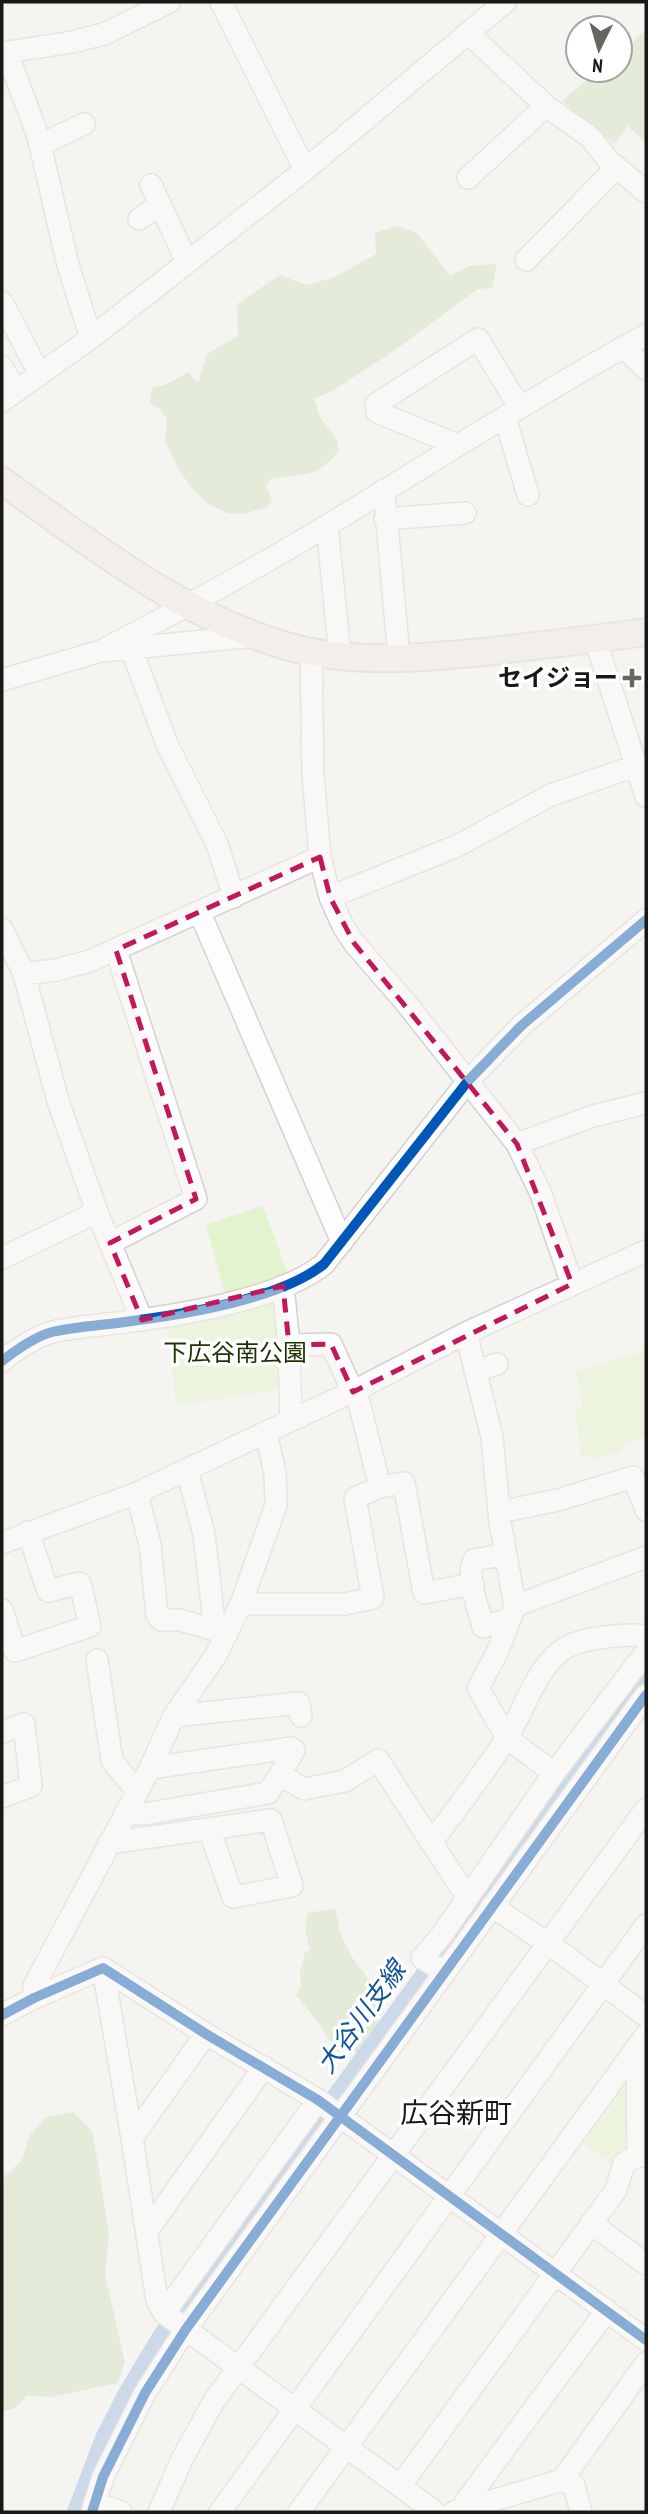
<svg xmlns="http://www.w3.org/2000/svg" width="648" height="2514" font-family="'PT Sans Narrow','Noto Sans JP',sans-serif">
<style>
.green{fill:#e1f4cd}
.forest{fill:#cee1ba}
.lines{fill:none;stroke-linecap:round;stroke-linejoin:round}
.river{stroke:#98b8e0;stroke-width:24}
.minor-casing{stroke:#d3d2cf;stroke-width:24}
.major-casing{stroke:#d2d1cf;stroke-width:30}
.minor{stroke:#fefdfd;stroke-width:21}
.major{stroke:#eee6e7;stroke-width:26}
.cycleway-casing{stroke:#fff;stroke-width:15}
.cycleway{stroke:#0057b8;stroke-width:10}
.marked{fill:none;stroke:#c2185b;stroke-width:5;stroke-dasharray:14 9;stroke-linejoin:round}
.poi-dot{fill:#676562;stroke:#fff;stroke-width:2.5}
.labels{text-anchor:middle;stroke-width:7;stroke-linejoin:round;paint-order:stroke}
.poi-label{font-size:24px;font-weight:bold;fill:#1a1815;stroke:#fff;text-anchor:end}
.park-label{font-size:24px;fill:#1b3100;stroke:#fff}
.water-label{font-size:26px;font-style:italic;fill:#125399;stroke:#fff}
.quarter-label{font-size:28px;fill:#1a1815;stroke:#fff}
</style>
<rect width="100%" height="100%" fill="#f6f4f0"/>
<path class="green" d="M263 1206 289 1277 225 1295 206 1225Z
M273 1298 279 1302 283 1389 176 1406 167 1323Z
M645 1351 646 1436 622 1447 620 1452 593 1459 591 1456 581 1458 575 1410 583 1407 576 1371Z
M632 2069 633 2153 617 2169 579 2140Z"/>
<path class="forest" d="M646 30V143L628 126 614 144 562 101 599 70H620V52Z
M397 226 417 233 450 276 469 266 497 264 492 288 478 289 398 348 334 390 314 399 320 417 337 439 338 452C314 481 302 472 271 479L266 486 272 499 268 507 243 514 228 513 210 505 193 490 179 470 165 441 167 419 159 409 150 403 152 388 167 384 188 372 198 383 207 354 238 336 237 304 280 275 306 285 335 277 376 254 375 233Z
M335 1908 340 1933 352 1957 372 1984 379 2022 358 2052 336 2051 321 2026 296 1995 301 1987 300 1972 305 1952 310 1950 305 1929 308 1913Z
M73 2112 92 2131 99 2169 109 2235 105 2274 125 2362 118 2383 52 2397 27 2396 15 2408 2 2412V2179L22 2160 29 2136 46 2117Z"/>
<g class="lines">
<path class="river" d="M79 2512 107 2439 129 2396 165 2336 646 1675"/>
<g class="minor-casing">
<path id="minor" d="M221 2 305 170
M469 34 546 106 590 137 608 160 646 192
M2 53 72 42 104 34 169 2
M7 53 38 136 68 265 91 338
M40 145 84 124
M468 178 546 106
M151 185 187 262
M139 219 160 204
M526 260 617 167
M2 302 40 375
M623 347 646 369
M2 367 16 391
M2 401 91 338 305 170 505 2
M505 417 528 495
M457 445 377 412 376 404 478 339 520 408
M384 490 399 658
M385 519 465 513
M327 526 340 655
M595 639 646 796
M131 648 167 744 217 844 234 897
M101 651C178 611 254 570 328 525 434 461 538 394 646 335
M311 652 313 774 320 857 330 897 343 926 354 943 406 1003 517 1144 541 1194 572 1284
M2 680 101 651 256 636
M330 897 457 846 551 795 635 766
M200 913 342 1242
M2 929 24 974 58 1101 97 1212 142 1320
M24 974 56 970 90 961 320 857
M517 1144 593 1116 646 1103
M110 1243 196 1199 116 950
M2 1258 97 1212
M283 1286 289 1345 291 1420
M466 1333 492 1437 500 1522 515 1606 497 1653 478 1688 507 1738 554 1773
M289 1345 331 1344 353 1392
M2 1361C16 1350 34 1337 52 1332 78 1326 106 1325 132 1321 186 1314 282 1298 324 1264L468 1081 521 1026 646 920
M475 1371 497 1364
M356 1390 380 1487
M187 1470 204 1534 215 1630 227 1633
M137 1493 150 1545 157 1615 161 1620H180L215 1630
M499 1512 558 1500 633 1477 646 1510
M2 1543 137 1493 356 1390 466 1333 646 1251
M506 1554 474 1560C465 1577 479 1609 483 1627L511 1618
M241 1604H345L373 1598 355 1498 380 1487 404 1483 424 1593 473 1584
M515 1606 646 1557
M2 1610 15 1651 90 1626 80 1583 48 1591 28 1532
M97 1660 112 1761 137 1791
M174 1716 299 1703 301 1716
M2 1732 24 1724 31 1786 2 1797
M150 1768 291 1748 294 1750 280 1775
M125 1814H144L268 1793 280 1775 304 1789 345 1781 378 1760 467 1897
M109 1843 271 1820 292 1886 233 1897 209 1829
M431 1843C456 1809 483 1775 506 1739 524 1712 537 1663 567 1647 583 1638 628 1633 646 1636
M492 1906 563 1954 646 2016
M103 1968 132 2138 157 2300 164 2313 435 2512
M444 1972 422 1958 441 1936 554 1773 646 1652
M34 1998V1986L43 1969 150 1768 174 1716 216 1655 241 1604 276 1505 275 1473 266 1433
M2 2015 34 1998 103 1968 206 2034 318 2100 646 2340
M630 2058 637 2064 638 2156H646
M132 2138 206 2034
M591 2223 646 2264
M147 2231 264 2067
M164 2313 318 2100
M562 2480 574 2485 581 2512
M400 2486 616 2190 624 2163 638 2156
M96 2503 121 2512
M468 2508 466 2501 607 2310
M92 2512 103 2477 145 2393 186 2329 646 1695
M159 2512 182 2459 214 2401 646 1809
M220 2512 646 1925
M299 2512 646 2035
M454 2512 562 2480 646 2363"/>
</g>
<g class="major-casing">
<path id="major" d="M2 481C90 544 181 615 286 646 352 665 426 658 493 651 544 645 595 639 646 632"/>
</g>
<use href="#minor" class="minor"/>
<use href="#major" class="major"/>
<g class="cycleway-casing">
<path id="cycleway" d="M2 1361C16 1350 34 1337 52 1332 78 1326 106 1325 132 1321 186 1314 282 1298 324 1264L468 1081 521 1026 646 920
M2 2015 34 1998 103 1968 206 2034 318 2100 646 2340
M92 2512 103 2477 145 2393 186 2329 646 1695"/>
</g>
<use href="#cycleway" class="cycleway"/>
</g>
<path d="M0 0H648V2514H0ZM320 857 330 897 354 943 517 1144 572 1284 353 1392 331 1344 289 1345 283 1286 142 1320 110 1243 196 1199 116 950Z" fill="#f6f4f0" fill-opacity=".55" fill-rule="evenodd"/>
<path class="marked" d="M320 857 330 897 354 943 517 1144 572 1284 353 1392 331 1344 289 1345 283 1286 142 1320 110 1243 196 1199 116 950Z"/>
<path class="poi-dot" d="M628.5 667.5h7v7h7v7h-7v7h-7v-7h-7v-7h7z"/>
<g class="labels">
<g class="poi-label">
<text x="618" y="686">セイジョー</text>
</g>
<g class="park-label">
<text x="235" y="1361">下広谷南公園</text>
</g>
<g class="water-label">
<text transform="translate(361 2017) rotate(-54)" y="9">大谷川支線</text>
</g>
<g class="quarter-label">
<text x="456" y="2123">広谷新町</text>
</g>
</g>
<rect width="648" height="2514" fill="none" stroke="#1a1815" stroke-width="7"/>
<g transform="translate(599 49) rotate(185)"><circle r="33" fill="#ffffff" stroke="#a3a3a1" stroke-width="2"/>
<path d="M0-5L12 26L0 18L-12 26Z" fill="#676562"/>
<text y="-10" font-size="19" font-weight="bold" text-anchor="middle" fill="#1a1815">N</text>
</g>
</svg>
